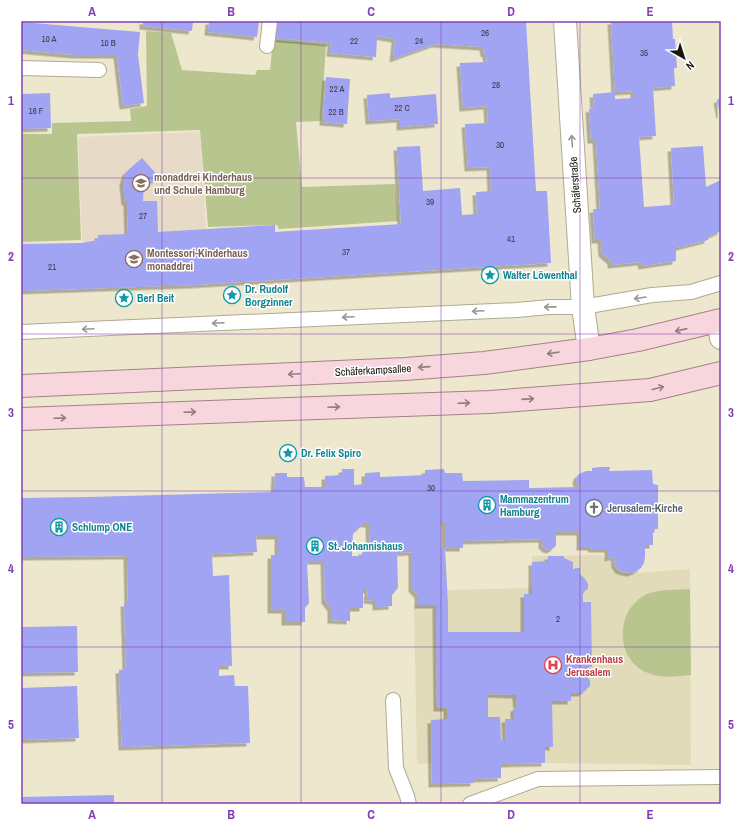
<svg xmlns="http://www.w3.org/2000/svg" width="742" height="825" font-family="'Archivo Narrow',sans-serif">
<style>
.built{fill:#e2dbb9}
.education{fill:#e7dbc7}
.green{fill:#b9c58e}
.building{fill:#a1a3f3;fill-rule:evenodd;filter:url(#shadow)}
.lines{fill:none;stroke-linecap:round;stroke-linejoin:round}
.service-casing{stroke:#afaa91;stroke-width:16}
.minor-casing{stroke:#afaa91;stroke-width:24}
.tertiary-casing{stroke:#afaa91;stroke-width:24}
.primary-casing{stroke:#a68086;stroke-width:24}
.service{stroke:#fff;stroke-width:14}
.minor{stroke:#fff;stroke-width:22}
.tertiary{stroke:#fff;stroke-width:22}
.primary{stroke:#f8d6de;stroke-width:22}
.oneway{stroke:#979692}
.oneway2{stroke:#937f80}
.grid{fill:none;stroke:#8340b4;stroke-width:1;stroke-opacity:0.55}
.labels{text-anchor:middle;stroke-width:3;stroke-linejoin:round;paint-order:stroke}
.number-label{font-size:9px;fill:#3a3846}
.education-label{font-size:11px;font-weight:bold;fill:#785e54;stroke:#fff;text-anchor:start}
.street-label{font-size:11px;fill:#17150c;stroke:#fff}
.culture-label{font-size:11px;font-weight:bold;fill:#0d838f;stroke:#fff;text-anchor:start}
.worship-label{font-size:11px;font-weight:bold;fill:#5b616d;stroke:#fff;text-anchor:start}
.health-label{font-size:11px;font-weight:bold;fill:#be3a42;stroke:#fff;text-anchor:start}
.neatline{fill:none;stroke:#8340b4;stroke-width:1.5}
.grid-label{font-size:13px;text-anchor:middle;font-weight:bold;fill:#8340b4}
</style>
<defs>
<filter id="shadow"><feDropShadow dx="-3.5" dy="3.5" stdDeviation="0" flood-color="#0004"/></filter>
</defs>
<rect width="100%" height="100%" fill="#ede8cd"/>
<path class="built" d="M602 555 620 574 690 569 691 765 545 763 501 764V778L474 779V783L432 784V763L417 764 414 606 448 605 447 590 532 588V556Z"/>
<path class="education" d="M200 132 206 229 188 231 190 286 84 289 78 137Z"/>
<path class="green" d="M146 31 171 33 182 70 255 75 257 70H270L273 40 326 45 321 121 296 122 302 187 395 184 398 221 279 229 277 225 208 227 200 130 77 134 81 240 21 242V134H52V123L131 121 130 109 147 106Z
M690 589 691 675C677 676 661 679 648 673 614 660 615 609 647 594 658 589 677 590 690 589Z"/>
<path class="building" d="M143 21H193L192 31 143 26Z
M209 21H259L257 37 208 32Z
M275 21H526L536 191H547L551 263 193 285 21 291V244L82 243 98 240V235L128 234 127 202H125L123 182 126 172 142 158 159 177 149 185 145 182 144 184 143 201H157L158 232 275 225V232L401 224 397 147 420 146 423 191 460 188 462 215 477 214 476 192 491 191 490 167 468 168 465 124 488 123 487 106 463 108 460 63 487 62 486 54 484 53 483 47 435 44 393 59 395 39 377 36 376 57 330 53 331 43 274 38Z
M611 21H672L673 39H675L677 68H674L675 86 653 88 656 136 639 137 644 207 670 205 674 202 671 148 703 146 706 187 721 180V231L708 237V240L676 248V261L642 266 641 262 611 265V261L602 253 601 240H595L593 209H600L596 140H591L589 109 594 108 593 94 615 92ZM634 91V98L615 99V92Z
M21 22 140 32 138 54 144 103 123 106 117 55H75L21 50Z
M326 77 350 79 347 124 323 122Z
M50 93 51 128 21 129V94Z
M390 93V98L436 94 438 124 400 127V119L369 121 367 95Z
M721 98V115H720L717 100Z
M601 467H610L609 471 652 470 653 484 658 485V529H653V545H645V557L644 563 641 568 636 571 631 573 625 572 619 570 615 564 614 557 608 558V549H592L591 547H580V532H556V545L555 547 550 550 546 549 542 545V539L463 541V548H445V522H441V548H445L448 605V632H524V594H532V562L548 561V556H564V558L573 562V569H575V568H580V574L585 579 588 584V589L583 592V602H591L592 667H584L583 676H587L590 681V686L582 693H571V701H552L553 747H545V763L501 764V778L474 779V783L432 784 431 720 447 719V708H437L436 605H418V595L412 588V552L397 553 398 588 392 595V606L376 607V601L367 600 368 590H363V608H350V621L331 620V608L325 600 324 561H307L309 603 305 608V622H285V610H271V555H278V536H256L257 552 212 554 213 576 229 575 232 666H219V676L234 675 235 686H248L250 743 122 747 119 670 126 669 124 603H128L127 556 21 557V498L88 497 274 492 275 473H287V477H304L305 487H325V476L342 475V469H354V485L365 484V473L380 472V477L425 475V470L444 469 445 473H462L463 481 529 480V488L580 487 576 481 577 476 579 474 586 471H592V468ZM361 524H369L370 551H362V556H352L353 533 362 526ZM488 694 516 695 517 707 514 708V719H505L506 740H501L500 717H488Z
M77 626 78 672 21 673V627Z
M77 686 79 738 21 740V688Z
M114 795V804H21V797Z"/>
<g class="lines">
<g class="service-casing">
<path id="service" d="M267 46 270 21
M21 68 99 70
M21 332 517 310 549 307H583L652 295 691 292 721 283
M393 700 396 768 407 796 409 804
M470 804 538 779 721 777"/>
</g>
<g class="minor-casing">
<path id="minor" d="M565 21 583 307 589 349"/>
</g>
<g class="tertiary-casing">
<path id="tertiary" d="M719 321 721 338"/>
</g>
<g class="primary-casing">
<path id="primary" d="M21 386 405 369 484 363 589 349 638 340 721 320
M21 419 260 410 490 402 650 390 721 373"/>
</g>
<use href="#service" class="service"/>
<use href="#minor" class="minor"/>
<use href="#tertiary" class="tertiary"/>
<use href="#primary" class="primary"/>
</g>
<defs><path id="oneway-shaft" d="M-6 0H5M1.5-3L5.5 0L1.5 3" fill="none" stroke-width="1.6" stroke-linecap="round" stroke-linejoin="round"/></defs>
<g class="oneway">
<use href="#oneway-shaft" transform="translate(572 141) rotate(-94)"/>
<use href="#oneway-shaft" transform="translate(640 298) rotate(171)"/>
<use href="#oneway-shaft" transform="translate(550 307) rotate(179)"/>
<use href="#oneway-shaft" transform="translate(478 311) rotate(177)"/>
<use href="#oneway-shaft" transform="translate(348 317) rotate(177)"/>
<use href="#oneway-shaft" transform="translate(218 323) rotate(177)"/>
<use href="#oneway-shaft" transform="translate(88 329) rotate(177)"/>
</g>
<g class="oneway2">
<use href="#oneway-shaft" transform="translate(681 330) rotate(167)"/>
<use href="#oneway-shaft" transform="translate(553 353) rotate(172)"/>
<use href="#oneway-shaft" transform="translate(424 367) rotate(176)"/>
<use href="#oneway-shaft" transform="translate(294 374) rotate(177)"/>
<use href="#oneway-shaft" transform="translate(658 388) rotate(-14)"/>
<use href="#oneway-shaft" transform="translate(528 399) rotate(-4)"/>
<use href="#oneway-shaft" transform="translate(464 403) rotate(-2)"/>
<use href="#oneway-shaft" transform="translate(334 407) rotate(-2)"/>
<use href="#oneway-shaft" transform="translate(190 412) rotate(-2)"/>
<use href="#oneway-shaft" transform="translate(60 418) rotate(-2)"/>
</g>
<path class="grid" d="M162 21V804M301 21V804M441 21V804M580 21V804M21 178H721M21 334H721M21 491H721M21 647H721"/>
<defs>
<g id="school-ring" transform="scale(0.9)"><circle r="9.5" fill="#fff" stroke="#8d6e63" stroke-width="1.5"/><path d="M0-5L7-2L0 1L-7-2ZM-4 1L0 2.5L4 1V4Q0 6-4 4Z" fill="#8d6e63"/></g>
<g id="sight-ring" transform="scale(0.9)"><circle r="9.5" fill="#fff" stroke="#0f9aa8" stroke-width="1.5"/><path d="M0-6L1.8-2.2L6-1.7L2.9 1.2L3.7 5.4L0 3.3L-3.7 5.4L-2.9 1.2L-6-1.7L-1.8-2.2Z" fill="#0f9aa8"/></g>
<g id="building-ring" transform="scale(0.9)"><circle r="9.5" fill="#fff" stroke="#0f9aa8" stroke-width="1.5"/><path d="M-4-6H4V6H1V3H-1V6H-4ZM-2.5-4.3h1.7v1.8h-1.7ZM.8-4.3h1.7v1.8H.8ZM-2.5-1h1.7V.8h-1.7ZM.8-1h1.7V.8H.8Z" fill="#0f9aa8"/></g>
<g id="church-ring" transform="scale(0.9)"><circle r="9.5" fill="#fff" stroke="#6b7280" stroke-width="1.5"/><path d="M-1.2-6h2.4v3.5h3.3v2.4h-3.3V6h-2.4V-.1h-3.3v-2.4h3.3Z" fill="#6b7280"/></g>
<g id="hospital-ring" transform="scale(0.9)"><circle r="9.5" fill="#fff" stroke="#e0444e" stroke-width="1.5"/><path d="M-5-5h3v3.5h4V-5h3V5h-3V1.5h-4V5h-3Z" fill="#e0444e"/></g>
</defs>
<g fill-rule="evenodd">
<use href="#school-ring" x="141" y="183"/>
<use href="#school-ring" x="134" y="259"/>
<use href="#sight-ring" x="490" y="275"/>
<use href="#sight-ring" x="232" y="295"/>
<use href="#sight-ring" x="124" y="298"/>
<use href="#sight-ring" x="288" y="453"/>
<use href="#building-ring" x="487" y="505"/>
<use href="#church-ring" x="594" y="508"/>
<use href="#building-ring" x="59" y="527"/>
<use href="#building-ring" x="315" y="546"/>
<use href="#hospital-ring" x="553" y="665"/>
</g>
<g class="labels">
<g class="number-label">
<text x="485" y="36">26</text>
<text x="49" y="42">10 A</text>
<text x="354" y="44">22</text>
<text x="419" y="44">24</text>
<text x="108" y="46">10 B</text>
<text x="644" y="56">35</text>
<text x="496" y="88">28</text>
<text x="337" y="92">22 A</text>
<text x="402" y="111">22 C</text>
<text x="36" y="114">16 F</text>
<text x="336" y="115">22 B</text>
<text x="500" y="148">30</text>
<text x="430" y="205">39</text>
<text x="143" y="219">27</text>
<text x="511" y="242">41</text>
<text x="346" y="255">37</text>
<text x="52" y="270">21</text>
<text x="431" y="491">30</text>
<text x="558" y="622">2</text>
</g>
<g class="education-label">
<text x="154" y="181">monaddrei Kinderhaus<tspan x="154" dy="13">und Schule Hamburg</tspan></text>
<text x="147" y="257">Montessori-Kinderhaus<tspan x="147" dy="13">monaddrei</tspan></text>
</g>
<g class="street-label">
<text transform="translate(575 185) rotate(-94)" y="4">Schäferstraße</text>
<text transform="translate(373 370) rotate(-3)" y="4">Schäferkampsallee</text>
</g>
<g class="culture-label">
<text x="503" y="279">Walter Löwenthal</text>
<text x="245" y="293">Dr. Rudolf<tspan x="245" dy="13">Borgzinner</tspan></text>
<text x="137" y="302">Berl Beit</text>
<text x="301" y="457">Dr. Felix Spiro</text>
<text x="500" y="503">Mammazentrum<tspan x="500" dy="13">Hamburg</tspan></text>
<text x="72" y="531">Schlump ONE</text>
<text x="328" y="550">St. Johannishaus</text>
</g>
<g class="worship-label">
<text x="607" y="512">Jerusalem-Kirche</text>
</g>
<g class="health-label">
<text x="566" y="663">Krankenhaus<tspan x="566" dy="13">Jerusalem</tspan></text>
</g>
</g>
<rect width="742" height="825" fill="none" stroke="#ffffff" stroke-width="44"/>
<g transform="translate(684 58) rotate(141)" stroke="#ffffff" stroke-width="3" paint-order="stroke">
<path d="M0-3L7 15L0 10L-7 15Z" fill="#17150c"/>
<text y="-6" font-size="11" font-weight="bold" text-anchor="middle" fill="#17150c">N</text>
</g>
<rect x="22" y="22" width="698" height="781" class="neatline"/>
<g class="grid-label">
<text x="92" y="16">A</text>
<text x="231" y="16">B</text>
<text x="371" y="16">C</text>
<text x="511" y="16">D</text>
<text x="650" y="16">E</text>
<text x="11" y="105">1</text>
<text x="731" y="105">1</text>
<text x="11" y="261">2</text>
<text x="731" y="261">2</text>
<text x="11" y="417">3</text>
<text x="731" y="417">3</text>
<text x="11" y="573">4</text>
<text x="731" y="573">4</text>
<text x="11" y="729">5</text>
<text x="731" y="729">5</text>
<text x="92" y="819">A</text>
<text x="231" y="819">B</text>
<text x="371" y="819">C</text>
<text x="511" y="819">D</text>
<text x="650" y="819">E</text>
</g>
</svg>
